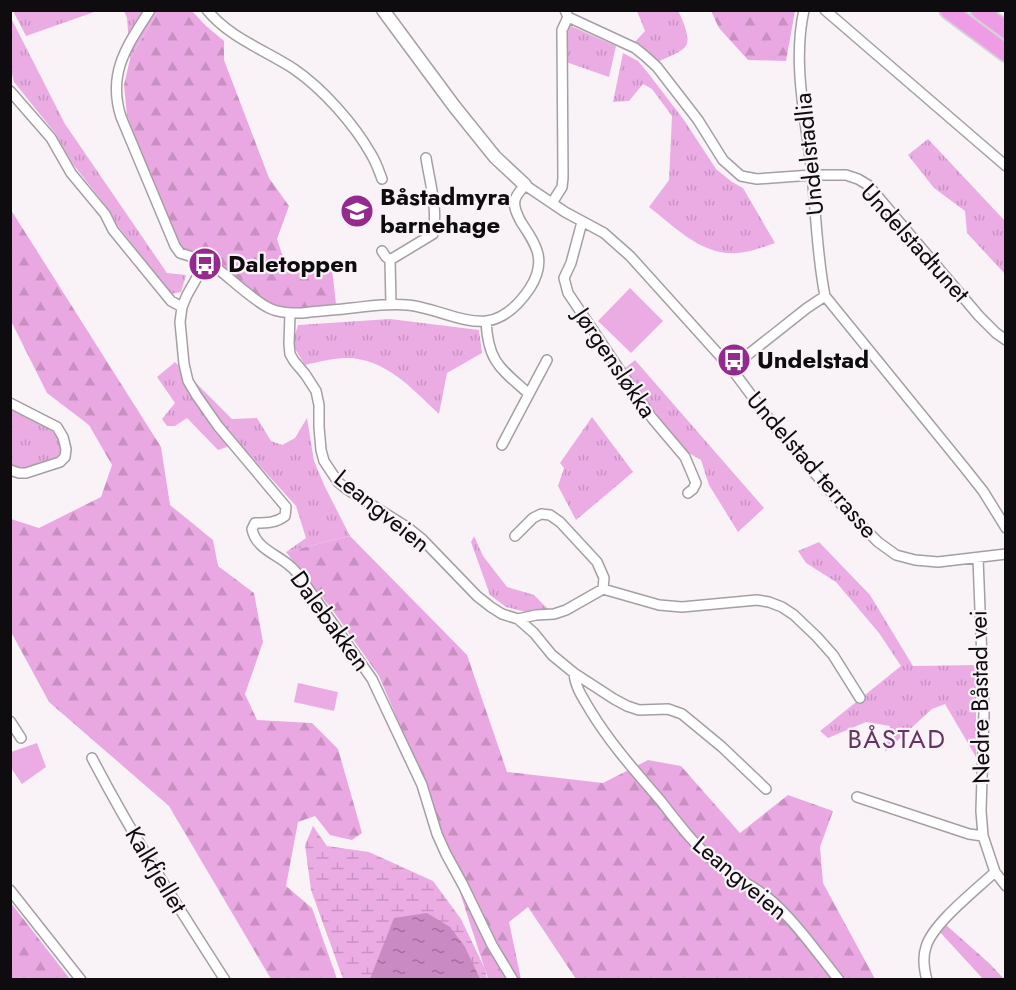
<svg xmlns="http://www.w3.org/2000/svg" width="1016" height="990" font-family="Jost,sans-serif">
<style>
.grass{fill:url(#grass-tufts)}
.forest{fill:url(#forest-firs)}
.wetland{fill:url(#wetland-marsh)}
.green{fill:#ebace4}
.water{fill:url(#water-ripples)}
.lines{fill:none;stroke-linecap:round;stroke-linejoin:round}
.minor-casing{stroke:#a59fa4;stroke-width:12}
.tertiary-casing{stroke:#a59fa4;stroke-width:15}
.motorway-casing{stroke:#d4d3d4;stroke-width:20}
.minor{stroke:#fff;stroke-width:9}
.tertiary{stroke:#fff;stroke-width:12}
.motorway{stroke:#ef9ce7;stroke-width:16}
.labels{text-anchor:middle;stroke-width:4.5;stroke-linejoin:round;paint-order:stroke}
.street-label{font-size:24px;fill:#0e0c0e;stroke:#f9f3f8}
.poi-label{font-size:24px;font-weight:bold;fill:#0e0c0e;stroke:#f9f3f8;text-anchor:start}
.neighbourhood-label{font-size:26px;letter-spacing:1.5px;fill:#673363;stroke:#f9f3f8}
</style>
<defs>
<pattern id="grass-tufts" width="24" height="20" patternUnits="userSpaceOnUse" patternTransform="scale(1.5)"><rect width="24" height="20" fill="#ebace4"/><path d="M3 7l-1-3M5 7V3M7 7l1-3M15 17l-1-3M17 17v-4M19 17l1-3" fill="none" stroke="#c893c2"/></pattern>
<pattern id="forest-firs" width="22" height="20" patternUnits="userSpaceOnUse" patternTransform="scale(1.5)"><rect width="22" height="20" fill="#eaa8e2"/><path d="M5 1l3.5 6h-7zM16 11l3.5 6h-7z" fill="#c88fc1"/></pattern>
<pattern id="wetland-marsh" width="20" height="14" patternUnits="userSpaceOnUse" patternTransform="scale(1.5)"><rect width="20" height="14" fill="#ebace4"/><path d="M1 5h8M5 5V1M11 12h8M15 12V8" fill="none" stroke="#c893c2"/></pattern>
<pattern id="water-ripples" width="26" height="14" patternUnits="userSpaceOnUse" patternTransform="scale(1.5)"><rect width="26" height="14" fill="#c989c2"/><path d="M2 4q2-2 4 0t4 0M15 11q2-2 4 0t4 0" fill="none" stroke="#a26e9c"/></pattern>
</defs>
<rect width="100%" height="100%" fill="#f9f3f8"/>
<path class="grass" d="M13 11H97L26 36Z
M124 11H158L130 59 127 18Z
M637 11H678C682 18 692 40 685 47 680 53 663 59 655 63L633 44 645 31Z
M10 16 65 124 167 273 186 275 181 292 171 294 114 221 109 210 72 163 55 133 14 82 10 66Z
M571 26 616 46 609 77 566 62 567 29Z
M623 53 638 61 648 73 684 120 716 169 732 182 743 188 775 243C763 247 751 252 738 253 703 257 674 226 649 207L669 180 672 116 652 89 643 84 629 101 613 102Z
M928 139 1005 221V274L967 233 965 211 934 188 908 155Z
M390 319 479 330 482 353 447 373 439 414C412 389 386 358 346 358 333 358 318 362 305 365L292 344 298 325Z
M635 360 764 508 738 532 709 485 701 460 682 449 624 369Z
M175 362 232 419 257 418 271 441 282 445 295 438 307 418 314 461 325 487 350 536 286 552 306 538 296 506 239 443 218 450 187 418 175 426H167L162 419 175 403 157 377Z
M10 407C30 417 69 428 60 457L29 469H21L11 466Z
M592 417 633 472 576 520 558 486 564 468 560 463Z
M474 536 483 556 507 587 534 595 549 610 526 612 506 607 490 595 471 542Z
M819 542 870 595 913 666 976 665V757L945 704 932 709 885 752 890 726 866 722 828 738 820 731 901 666 879 633 836 582 806 563 798 551Z"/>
<path class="forest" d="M158 11H192L206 26 224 41V60L269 178 289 206 277 239 287 269 310 273 332 269 336 304 283 311 263 302 210 257 179 248 127 116 124 85 130 59Z
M711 11H795L786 61 748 60 719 28Z
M11 210 161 447 170 505 213 540 218 566 254 593 263 642 245 694 257 720 312 723 338 749 362 833 352 840 330 835 315 816 298 822 286 886 312 908 337 979H271L169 806 49 702 11 632V519L39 528 101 497 112 465 89 425 47 393 11 321Z
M350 536 467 655 507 772 603 783 648 760 681 766 740 833 788 795 833 811 820 847 823 883 875 979H576L528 907 509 922 521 979H488L440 831 414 758 379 676 334 612 286 552Z
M10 903H11L70 979H11Z
M946 925 990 964 1004 979H983L939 931Z"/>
<path class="wetland" d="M313 826 327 846 369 852 433 881 461 919 485 969 487 979H343L311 890 305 845Z"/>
<path class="green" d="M630 288 663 321 631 353 598 321Z
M298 683 338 692 334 711 294 702Z
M37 743 46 767 22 784 11 768V752Z"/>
<path class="water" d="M427 913 450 927 465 947 480 979H370L394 918Z"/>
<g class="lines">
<g class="minor-casing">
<path id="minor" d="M150 10C127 46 107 73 121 117L175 246 180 253 202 260 207 267 213 266 218 269C232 280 253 300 269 308 279 313 291 313 302 313 319 311 336 310 352 308 371 306 389 303 407 305 433 307 463 324 487 321 506 318 520 303 530 288 547 261 537 246 521 222 518 216 513 208 515 200 516 195 521 190 525 185L565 212 604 233 630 256 731 368 772 423 847 511 878 542 896 555 915 560 938 562 1006 554
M207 10C230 38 265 50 294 69 323 89 354 124 371 154 376 162 379 171 382 179
M565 10 568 17 635 48 645 56 657 67 698 120 723 160 741 176 757 179 812 175H846L858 179 868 185 979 316 996 333 1006 340
M804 10C792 64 806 120 812 174 816 215 817 256 825 296
M825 10 1006 166
M10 91 51 138 71 173 105 214 113 230 171 301 182 307
M552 203 562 187 563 178 562 30 568 17
M582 222 571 263 564 278 568 293 652 418 685 457 696 483 693 489 688 493
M382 251 386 257 390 260
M207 267 200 272 187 295 182 307 180 322 184 364 188 381 197 396 218 426 286 507 285 516C276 523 267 523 255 523L252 529C256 549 277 554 290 566 294 569 297 573 300 577L372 679 422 785 437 834 446 854 463 885 492 945 513 980
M391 304 390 260 433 234C438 209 430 183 426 158
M290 313 289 344 290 354 294 361 305 374 316 391 319 405V427L321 450 324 461 338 482 348 490 407 527 422 539 477 596 491 607 502 614 518 619 534 633 552 655 574 673 614 699 627 706 639 710 668 709 682 714 722 747 766 789
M486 321C488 362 500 368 529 394
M731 368 807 308 825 296 964 467 983 491 1006 528
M10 403 57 427 63 437 66 449 65 457 60 462 26 473H19L10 470
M502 445 547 360
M515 536 533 518 541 514 550 515 560 522 597 562 604 578 603 589
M978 558 984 712 981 811 983 836 995 872 1006 886
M518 619 536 615 554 614 566 610 603 589 659 605 682 607 757 600 769 602 782 607 794 615 817 637 833 655 860 698
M574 673C575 687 583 698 590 710 610 743 635 771 660 800 677 822 699 851 721 867 739 880 758 888 774 903 799 926 818 954 839 980
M10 721 21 738
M92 758C132 835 178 907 225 980
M857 797 969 834 983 836
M10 890 81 980
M927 980C924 969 922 958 926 947 932 924 977 889 995 872"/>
</g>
<g class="tertiary-casing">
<path id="tertiary" d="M383 10 454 106 495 157 525 185"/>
</g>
<g class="motorway-casing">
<path id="motorway" d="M948 10 1006 53
M979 10 1006 30"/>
</g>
<use href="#minor" class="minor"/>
<use href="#tertiary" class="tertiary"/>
<use href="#motorway" class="motorway"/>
</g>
<defs>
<g id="school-disc" transform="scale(1.725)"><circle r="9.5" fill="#942a8e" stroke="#f9f3f8"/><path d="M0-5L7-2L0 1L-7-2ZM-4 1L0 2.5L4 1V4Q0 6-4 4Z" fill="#fff"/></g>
<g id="bus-disc" transform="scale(1.725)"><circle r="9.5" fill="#942a8e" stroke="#f9f3f8"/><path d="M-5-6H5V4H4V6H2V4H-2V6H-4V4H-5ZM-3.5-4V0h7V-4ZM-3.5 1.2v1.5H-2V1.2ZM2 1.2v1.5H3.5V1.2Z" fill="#fff"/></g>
</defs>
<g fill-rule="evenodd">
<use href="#school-disc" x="357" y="211"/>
<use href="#bus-disc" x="205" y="264"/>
<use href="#bus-disc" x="734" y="360"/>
</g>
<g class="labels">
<g class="street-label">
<text transform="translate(809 154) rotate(-96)" y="8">Undelstadlia</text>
<text transform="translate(915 243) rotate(48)" y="8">Undelstadtunet</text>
<text transform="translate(615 363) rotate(56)" y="8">Jørgensløkka</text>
<text transform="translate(812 465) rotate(49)" y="8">Undelstad terrasse</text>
<text transform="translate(382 511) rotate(39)" y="8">Leangveien</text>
<text transform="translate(330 621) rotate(54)" y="8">Dalebakken</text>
<text transform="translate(980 697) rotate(-91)" y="8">Nedre Båstad vei</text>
<text transform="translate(156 870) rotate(59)" y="8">Kalkfjellet</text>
<text transform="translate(740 878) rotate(40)" y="8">Leangveien</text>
</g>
<g class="poi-label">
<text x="380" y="205">Båstadmyra<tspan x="380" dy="28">barnehage</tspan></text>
<text x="228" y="272">Daletoppen</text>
<text x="757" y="368">Undelstad</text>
</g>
<g class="neighbourhood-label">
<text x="897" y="748">BÅSTAD</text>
</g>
</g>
<rect width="1016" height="990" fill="none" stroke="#0e0c0e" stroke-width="24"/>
</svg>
